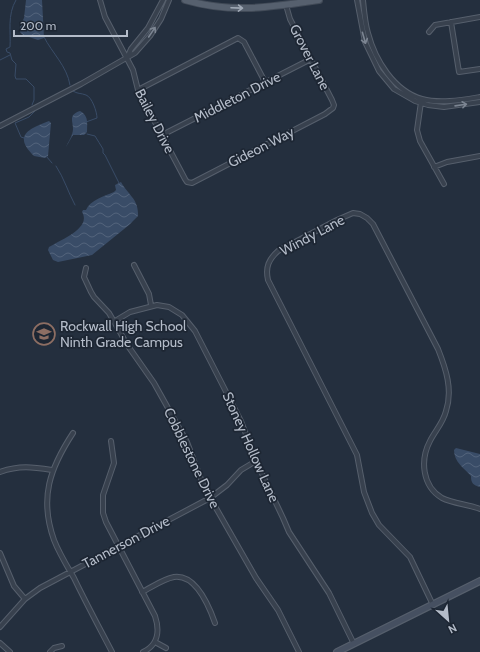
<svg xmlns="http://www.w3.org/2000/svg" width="480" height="652" font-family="Cabin,sans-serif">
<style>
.water{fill:url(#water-waves)}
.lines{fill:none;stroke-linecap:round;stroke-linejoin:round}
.stream{stroke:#394c67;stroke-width:1}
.minor-casing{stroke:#565f6c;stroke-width:6}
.secondary-casing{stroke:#565f6c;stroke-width:8}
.primary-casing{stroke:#414a57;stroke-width:8}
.minor{stroke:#38414e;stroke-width:4}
.secondary{stroke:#465061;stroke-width:5.5}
.primary{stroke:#56606e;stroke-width:6}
.oneway{stroke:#a1aab7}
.oneway2{stroke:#7c8592}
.labels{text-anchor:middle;stroke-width:3.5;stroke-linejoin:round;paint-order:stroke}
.street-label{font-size:14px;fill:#b4bcc9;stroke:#1d2633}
.poi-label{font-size:14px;fill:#b4bcc9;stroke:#1d2633;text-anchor:start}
</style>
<defs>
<pattern id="water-waves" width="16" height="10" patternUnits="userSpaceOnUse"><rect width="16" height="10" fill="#394c67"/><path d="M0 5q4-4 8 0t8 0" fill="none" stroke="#53647b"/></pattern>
</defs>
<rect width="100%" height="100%" fill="#242f3e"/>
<path class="water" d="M26 0H42L44 38 38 40 23 35 20 32V26L24 18Z
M80 111C89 116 87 123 87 132L84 135H73L66 147C68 142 73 135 73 129 73 121 68 115 80 111Z
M49 121 51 123 48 156 45 158 34 156C13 136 28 129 49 121Z
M121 182C128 195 139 199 138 216L129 225 92 255 58 262 53 260 48 250 49 247C60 240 92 228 82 212L83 210H86C90 200 105 196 114 192L116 190 115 185Z
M456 448 480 454V487C473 485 471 483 471 476 464 468 454 462 454 450Z"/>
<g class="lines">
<path class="stream" d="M16 0C7 15 11 32 10 47L6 49 7 52 10 53 12 60 16 64 15 76 16 79H26L34 87V100L32 105
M44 37C52 53 67 66 70 85
M0 60 10 55
M73 91C77 94 81 93 86 95 92 97 97 112 97 118L86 122
M87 134 95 136C98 140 100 145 103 149V153L105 155 119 183
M24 138 21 137 15 123 29 117 35 111
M46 156 52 163
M56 166C64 178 68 192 75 205"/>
<g class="minor-casing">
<path id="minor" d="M100 0 105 17 133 70 138 90 185 179 187 182 192 183 325 114 333 108 334 105 332 100 290 19 286 5
M357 0 365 42 379 71 394 89 415 101 428 105 444 107 480 102
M363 0C364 11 365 23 368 33 375 60 394 91 422 99 440 104 462 100 480 97
M451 22 459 72 480 69
M429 32 435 25 480 17
M127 58 131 49 148 28 163 0
M138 90 238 38 244 42 265 82
M421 102 417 130 420 141 444 184
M0 126 81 84 135 53 150 36 161 19 169 0
M162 135 311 59
M434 167 447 162 480 156
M134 265 149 294 151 305
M86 268 84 277 91 292 94 297 109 313 128 346 154 383 187 442 204 487 256 578 278 610 299 652
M115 321 130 312 157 305 169 307 182 315 195 331 241 421 256 461 283 518 289 532 329 593 354 644
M73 433C50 468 39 498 54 540 59 553 67 566 74 578 86 603 99 627 112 652
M111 441 114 463 103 495V513L106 522 155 616C160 631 158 645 143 652
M0 472C19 465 33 467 52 470
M0 553 14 586 25 599
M142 592C152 587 163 579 174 577 196 574 209 606 215 623
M433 605 410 557 379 525 372 513 364 492 357 455 268 280C265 267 269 259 278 251L337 220 353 213 360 214 367 218 373 224 438 349C446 369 453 390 446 411 443 423 435 431 430 441 420 460 422 486 442 498 454 504 468 504 480 509
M0 627 25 599 40 588 210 498 227 485 241 470 256 461
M155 642 166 648
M0 643 10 652
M50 652 54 648 62 646"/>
</g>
<g class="secondary-casing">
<path id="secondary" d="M337 652 480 581"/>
</g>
<g class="primary-casing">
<path id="primary" d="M185 0C233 14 271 7 319 0"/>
</g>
<use href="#minor" class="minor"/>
<use href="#secondary" class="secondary"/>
<use href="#primary" class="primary"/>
</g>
<defs><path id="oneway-shaft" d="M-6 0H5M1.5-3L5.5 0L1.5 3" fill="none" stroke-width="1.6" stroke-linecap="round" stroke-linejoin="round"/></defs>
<use class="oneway" href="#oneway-shaft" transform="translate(237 8) rotate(2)"/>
<g class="oneway2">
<use href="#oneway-shaft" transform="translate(152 32) rotate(-56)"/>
<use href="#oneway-shaft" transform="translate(364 38) rotate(74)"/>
<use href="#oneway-shaft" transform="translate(461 105) rotate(-8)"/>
</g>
<defs>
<g id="school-ring" transform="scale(1.15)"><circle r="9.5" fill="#1d2633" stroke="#8d6e63" stroke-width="1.5"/><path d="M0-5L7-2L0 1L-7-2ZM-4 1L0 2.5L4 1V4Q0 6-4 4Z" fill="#8d6e63"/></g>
</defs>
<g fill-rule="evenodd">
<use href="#school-ring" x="44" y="334"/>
</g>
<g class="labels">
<g class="street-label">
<text transform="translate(310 57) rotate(63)" y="5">Grover Lane</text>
<text transform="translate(237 97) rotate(-27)" y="5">Middleton Drive</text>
<text transform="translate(155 121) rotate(63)" y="5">Bailey Drive</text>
<text transform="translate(261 147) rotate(-27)" y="5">Gideon Way</text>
<text transform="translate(312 235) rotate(-28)" y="5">Windy Lane</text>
<text transform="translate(251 447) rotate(66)" y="5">Stoney Hollow Lane</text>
<text transform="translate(192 458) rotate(64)" y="5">Cobblestone Drive</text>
<text transform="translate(126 542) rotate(-28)" y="5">Tannerson Drive</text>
</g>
<g class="poi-label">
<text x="60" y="331">Rockwall High School<tspan x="60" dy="16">Ninth Grade Campus</tspan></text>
</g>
</g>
<g transform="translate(448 620) rotate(153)" stroke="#1d2633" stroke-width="3" paint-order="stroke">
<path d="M0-3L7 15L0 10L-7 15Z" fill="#b4bcc9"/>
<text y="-6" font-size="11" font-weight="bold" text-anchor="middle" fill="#b4bcc9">N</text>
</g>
<path d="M14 30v6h113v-6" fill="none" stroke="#b4bcc9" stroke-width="2"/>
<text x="20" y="30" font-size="12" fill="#b4bcc9" stroke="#1d2633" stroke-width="3" paint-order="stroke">200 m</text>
</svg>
